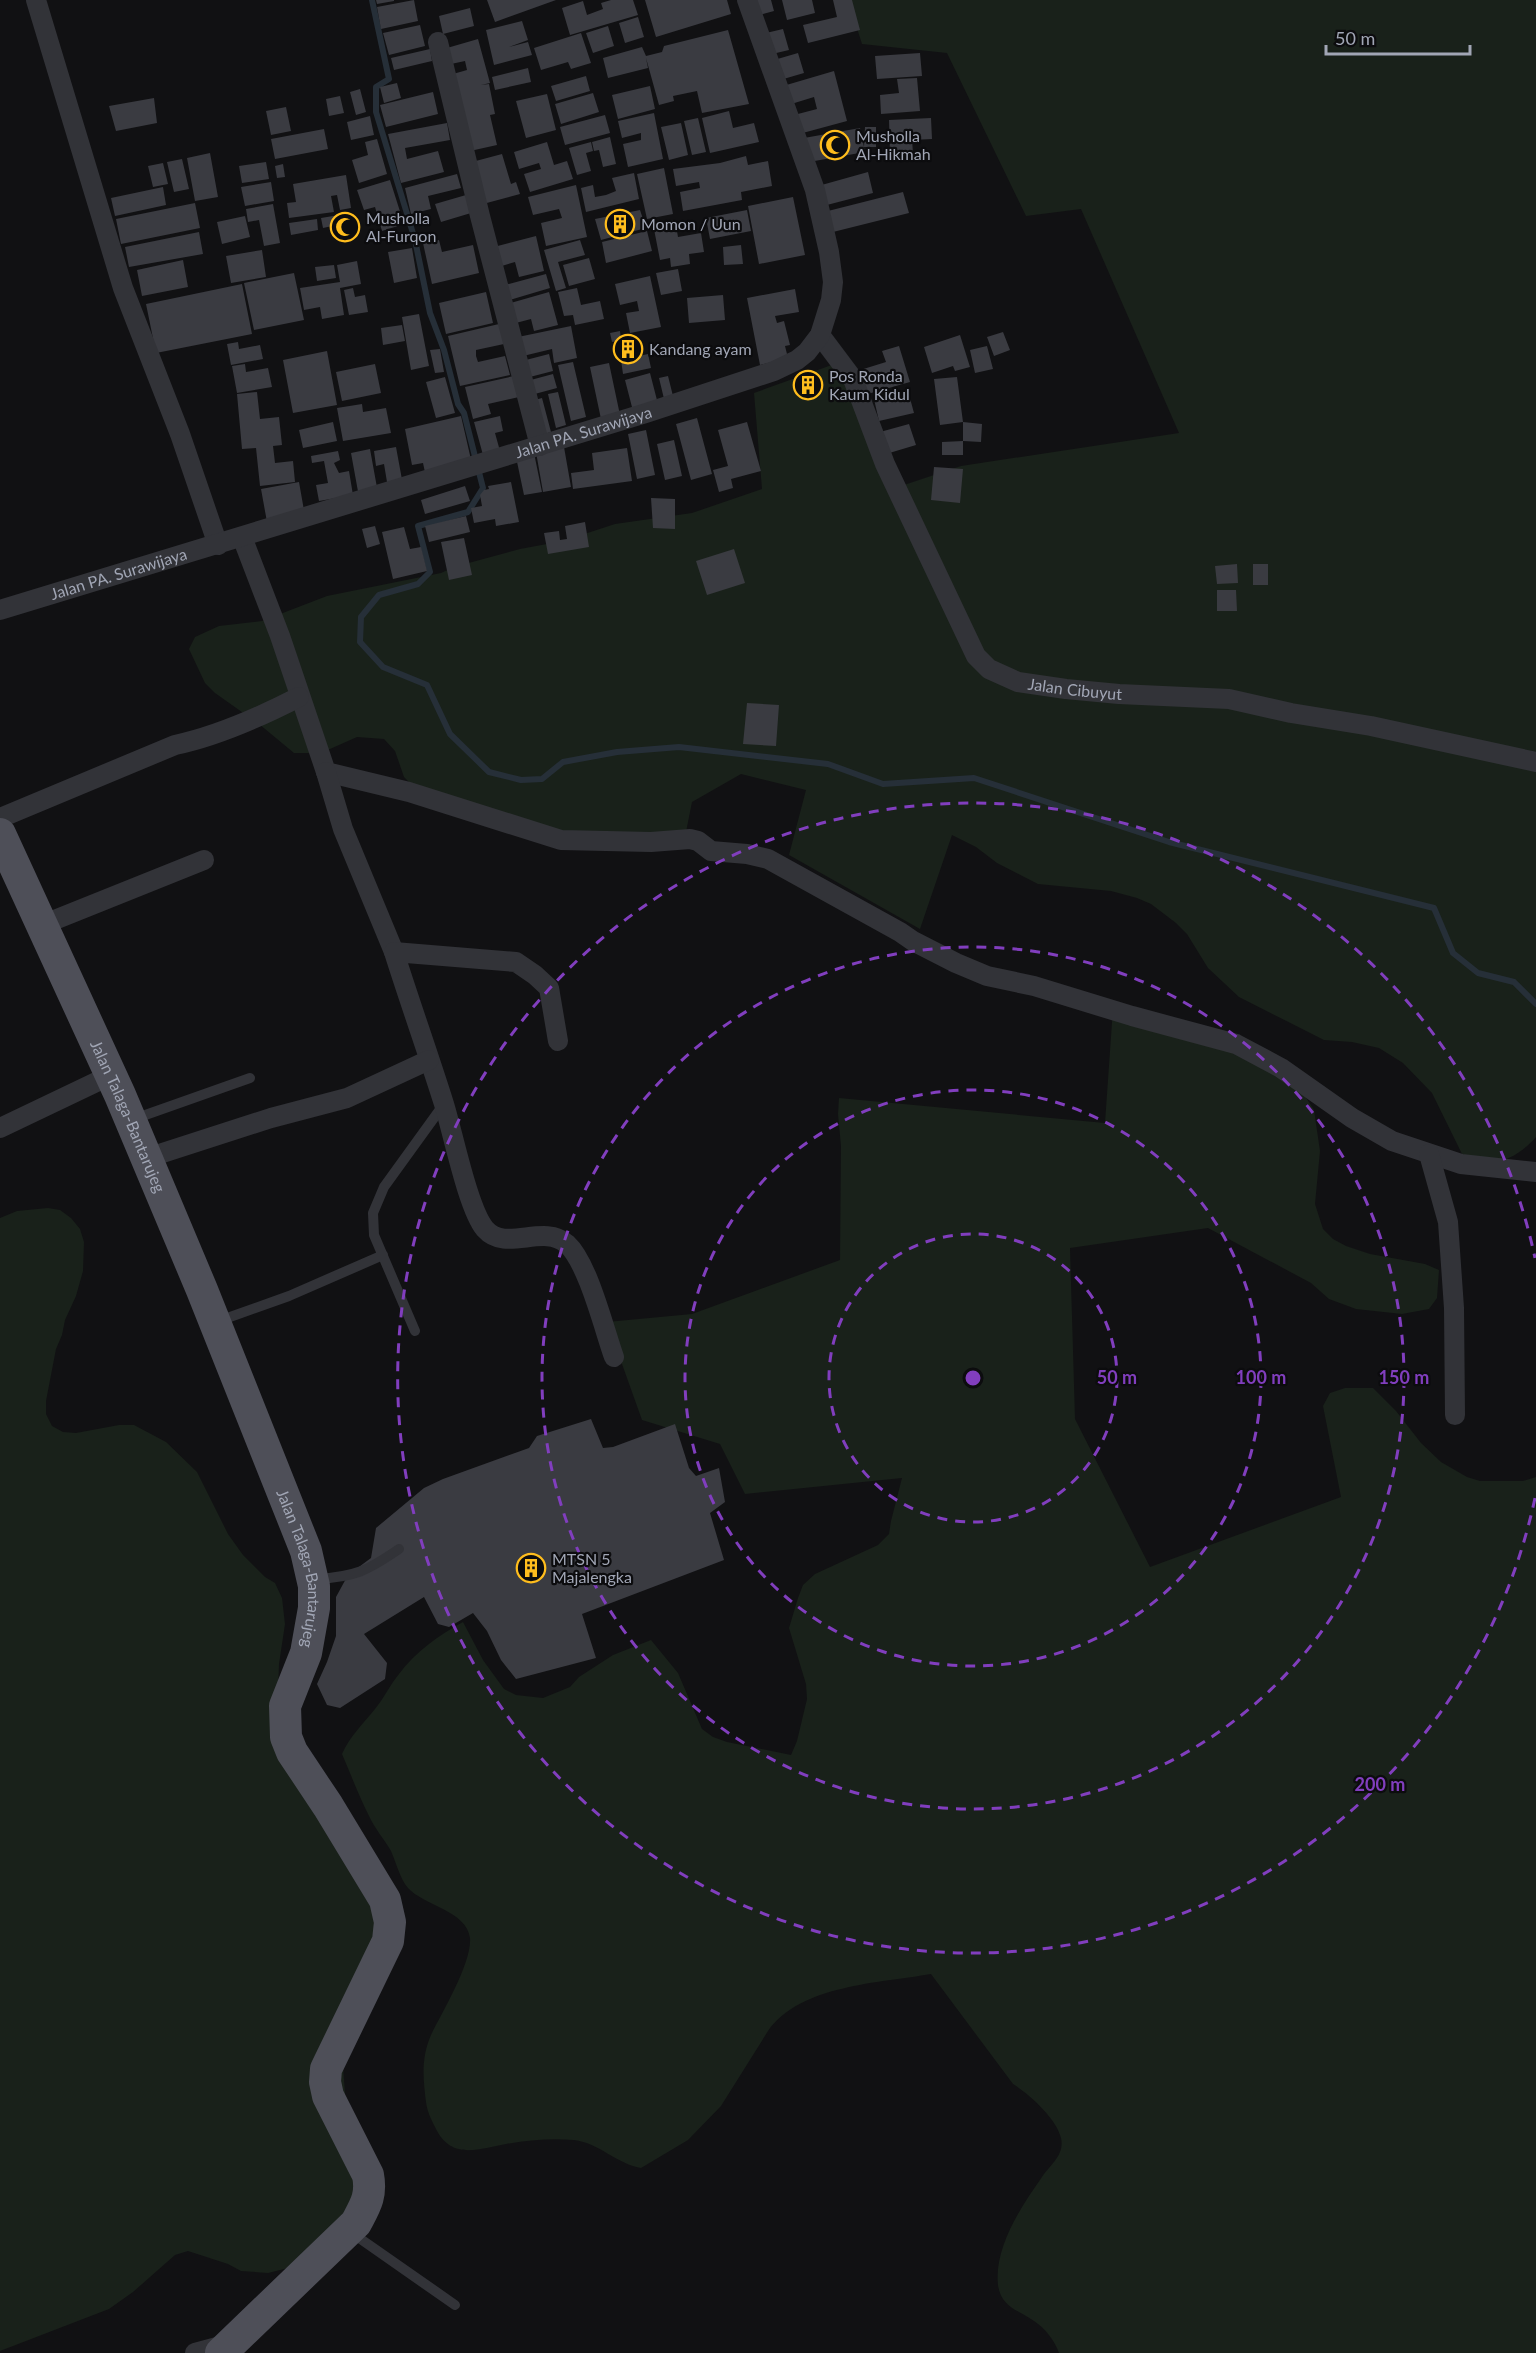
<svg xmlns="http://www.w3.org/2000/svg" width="1536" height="2353" font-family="Lato,sans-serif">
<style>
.green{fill:#19211a}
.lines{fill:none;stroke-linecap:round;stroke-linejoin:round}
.stream{stroke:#262f38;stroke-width:6}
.building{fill:#3a3b41}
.service{stroke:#323338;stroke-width:10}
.minor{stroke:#323338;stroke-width:20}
.primary{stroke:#4e4f58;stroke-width:32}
.ring{fill:none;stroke:#813ebe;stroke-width:3;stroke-dasharray:10 8}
.labels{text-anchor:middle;stroke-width:4.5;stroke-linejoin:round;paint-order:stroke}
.poi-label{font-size:16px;fill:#a1a6b5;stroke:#0c0c0e;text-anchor:start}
.street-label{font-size:16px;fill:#a1a6b5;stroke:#0c0c0e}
.centre{fill:#813ebe;stroke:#0c0c0e;stroke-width:3}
.ring-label{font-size:18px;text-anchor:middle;font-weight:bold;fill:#813ebe;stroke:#0c0c0e;stroke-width:4.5;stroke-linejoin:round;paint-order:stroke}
</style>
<rect width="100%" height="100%" fill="#111113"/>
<path class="green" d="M848 0H1536V1137C1526 1149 1507 1163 1490 1162 1481 1162 1470 1157 1462 1154L1432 1093 1403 1063 1379 1048 1352 1042 1324 1040 1239 997 1208 968 1187 934 1176 923 1151 904 1137 898 1111 891 1038 884 997 863 976 847 952 835 920 929 789 855 806 790 741 774 692 802 684 842 569 839 414 787 404 777 395 751 384 739 357 737 321 753H294L259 724 215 693 205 683 189 649 195 637 219 626 262 621 327 596 441 573 454 567 520 549 563 541 615 524 692 513 762 489 754 393 840 362 889 490 961 466 1179 433 1081 209 1026 216 947 53 862 44Z
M1113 1008 1287 1068 1314 1110 1320 1151 1315 1204 1323 1229 1333 1239 1346 1246 1370 1254 1425 1264 1439 1270 1437 1298 1429 1309 1402 1314 1356 1309 1329 1299 1311 1283 1208 1228 1070 1248 1075 1419 1150 1567 1341 1497 1323 1406 1330 1393 1345 1388H1373L1396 1411 1421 1443 1441 1462 1467 1477 1480 1481H1523L1536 1477V2353H1059C1055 2341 1045 2328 1034 2321 1018 2310 1001 2307 998 2285 994 2247 1021 2207 1042 2177 1050 2165 1065 2155 1061 2138 1057 2119 1029 2094 1013 2084L931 1974C880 1983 800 1985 768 2031L721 2106 688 2140 641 2168C617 2164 599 2143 574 2140 551 2138 529 2140 506 2144 478 2149 451 2161 435 2127 431 2119 427 2111 426 2102 423 2078 421 2058 431 2035 442 2012 472 1963 470 1938 467 1911 423 1905 408 1888 400 1879 396 1862 391 1851 384 1839 375 1829 369 1816 359 1796 351 1775 342 1754 350 1736 363 1724 375 1709 384 1698 390 1685 399 1674 416 1651 438 1636 463 1622L483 1660 504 1689 516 1695 543 1698 570 1687 579 1677 613 1655 651 1640 678 1673 702 1729 713 1737 727 1742 791 1755 797 1741 807 1699 806 1684 789 1628 798 1598 803 1585 815 1574 878 1545 889 1534 891 1521 902 1478 745 1494 720 1444 642 1420 607 1322 692 1314 840 1260 841 1146 838 1114 839 1098 1105 1123Z
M48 1208 60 1210 71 1218 80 1229 84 1242 83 1271 76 1296 65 1320 62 1335 56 1349 46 1401V1414L52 1426 63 1432 76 1433 119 1425H134L166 1442 197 1472 228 1534 243 1555 265 1577 275 1583 282 1598 285 1624 279 1664 277 1720 344 1819 376 1924 343 2066 346 2107 363 2205 308 2263 268 2273 241 2271 228 2264 188 2251 175 2255 133 2292 109 2309 0 2351V1218L17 1211Z"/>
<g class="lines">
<path class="stream" d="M372 0 389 79 376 87V112L415 240 430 313 444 350 458 404 464 413 483 488 468 512 418 526 430 572 418 584 379 595 361 617 360 642 383 667 427 685 450 734 489 772 521 780 542 779 563 762 617 752 679 747 828 764 883 784 974 778 1169 842 1434 908 1453 953 1478 973 1514 982 1536 1004"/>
</g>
<path class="building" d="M376 0H394V1L377 4Z
M414 0 418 21 381 29 377 7Z
M487 0H556L495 22Z
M611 0H633L638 15 570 35 562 8 583 1 587 15 603 9 601 3Z
M645 0H727L731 14 656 37Z
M751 0H771L774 11 755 16Z
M782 0H812L815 13 787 20Z
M833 0H852L860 30 808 43 803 25 837 17Z
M470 8 474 26 443 34 439 16Z
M638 17 644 37 625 43 619 23Z
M522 21 528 40 509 47 528 42 532 55 494 65 486 30Z
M420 25 425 46 389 55 383 33Z
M608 26 614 46 593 53 586 33Z
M783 29 789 50 772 54 766 33Z
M728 30 749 104 702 113 697 91 673 96 674 101 659 105 646 58 648 68 608 78 603 58 642 47 646 56 662 52 664 46Z
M581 33 591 63 571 69 568 62 541 70 534 48Z
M478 39 490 83 481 85 489 84 495 114 490 115 497 145 470 151 453 74 467 70 465 61 451 64 447 48Z
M430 49 432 61 394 70 391 58Z
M798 53 804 73 780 80 774 60Z
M920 53 922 76 877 79 875 56Z
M528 68 531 82 495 90 492 77Z
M834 71 847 121 799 134 794 115 817 109 814 97 788 105 783 86Z
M586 76 590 91 556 101 551 86Z
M917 78 920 111 881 114 880 95 899 93 897 79Z
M397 83 401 98 384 103 380 87Z
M650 86 655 109 618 119 612 95Z
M360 89 366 112 356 115 350 92Z
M433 92 438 114 386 127 380 105Z
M593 93 599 112 561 124 555 104Z
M547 94 556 130 526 138 516 101Z
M340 96 344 113 329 116 326 99Z
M154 98 157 123 116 131 109 106Z
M286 107 291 131 271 135 266 111Z
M729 111 733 128 754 123 759 142 710 153 702 118Z
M654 113 663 159 628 167 623 144 641 140V133L622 138 618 121Z
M605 115 610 133 565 145 560 127Z
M370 116 374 135 351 140 347 122Z
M698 118 706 152 692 155 684 121Z
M931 118 932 139 912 140 913 153 890 154 889 120Z
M447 123 450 140 405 148 407 159 438 151 444 172 401 183 388 134Z
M681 123 688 155 669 160 661 127Z
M865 127H876V147H864Z
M860 128 865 152 809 162 804 138Z
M324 129 328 149 275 159 271 139Z
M610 137 616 164 603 167 599 150 594 151 592 142Z
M377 139 387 174 359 183 352 160 368 155 365 142Z
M547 142 554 165 567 161 573 179 530 192 524 174 541 169 539 163 519 169 514 152Z
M591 142 593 151 586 153 591 171 577 175 569 148Z
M210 153 218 197 195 201 187 158Z
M502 154 511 184 516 182 520 194 483 204 472 162Z
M746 156 748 165 768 161 772 186 741 192 742 200 683 211 680 192 700 188 699 182 676 186 673 169 720 163Z
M182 159 189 189 174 192 167 162Z
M266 162 269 179 242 183 239 166Z
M163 163 168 184 153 187 148 166Z
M283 164 285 177 277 178 275 166Z
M664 168 673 214 647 219 637 174Z
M868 172 873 193 823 206 818 186Z
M634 173 639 199 586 212 581 188 593 185 595 197 606 195 616 191 612 178Z
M457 174 461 188 428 196 431 209 411 214 405 188Z
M346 175 351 208 340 210 337 195 331 196 334 212 289 218 287 203 296 202 293 184Z
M390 180 404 224 382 231 375 207 364 210 357 190Z
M271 182 274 201 245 206 241 187Z
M576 185 587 237 546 246 541 223 562 218 559 209 533 215 528 197Z
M163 187 166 205 115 216 111 198Z
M903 192 909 213 829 233 824 212Z
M466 195 471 213 441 222 435 204Z
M793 197 805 255 759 264 748 206Z
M195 203 200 228 121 244 116 219Z
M273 204 280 243 264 246 259 220 248 222 246 209Z
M640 210 646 228 601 240 595 219Z
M747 210 751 231 710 239 706 218Z
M351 213 355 235 340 238 337 225 323 228 321 218Z
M245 216 250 237 222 244 217 222Z
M317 219 318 230 291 235 289 223Z
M675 220 678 237 701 233 704 252 689 254 690 264 671 267 670 258 660 260 653 224Z
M647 231 652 251 606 263 602 242Z
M199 232 203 254 129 267 125 247Z
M536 236 544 271 519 277 515 262 495 268 490 248Z
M439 240 442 252 473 245 479 273 432 284 423 243Z
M580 240 585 255 558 262 566 288 556 291 544 250Z
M741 245 743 264 724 265 723 247Z
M412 248 417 278 394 283 388 252Z
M262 250 266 277 231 283 226 256Z
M589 258 595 279 569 286 563 265Z
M183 260 188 287 142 296 137 270Z
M357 261 361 284 340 288 344 315 322 319 320 307 304 310 300 288 340 282 337 265Z
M334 265 336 278 317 281 315 267Z
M678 269 682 291 661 295 656 273Z
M294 273 304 320 254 330 244 283Z
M546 274 550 288 506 301 501 286Z
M650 276 661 327 630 333 626 313 639 311 637 301 620 305 615 284Z
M242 284 252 334 156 353 146 304Z
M353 288 355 297 365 295 368 312 349 315 344 290Z
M577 288 581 305 600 301 604 319 575 325 573 315 564 316 558 292Z
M795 289 799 312 775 316 777 323 784 321 790 345 785 346 788 358 760 365 747 298Z
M486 292 493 323 446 334 439 303Z
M549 292 558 325 534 331 531 319 512 324 507 304Z
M723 295 725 320 689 323 687 298Z
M419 314 429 366 411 370 402 317Z
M499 324 504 344 476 350V356L478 362 505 356 510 375 460 386 448 336Z
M402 325 405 341 383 345 381 328Z
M571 326 577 358 554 363 552 349 523 356 518 337Z
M620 331 621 340 612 342 610 333Z
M1003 332 1010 350 994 356 987 337Z
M960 335 970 367 955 371 953 366 932 373 924 347Z
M632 341 635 354 624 356 621 343Z
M238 342 239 349 260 345 263 359 231 365 227 344Z
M899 346 910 382 864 395 857 371 886 362 882 351Z
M987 346 993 369 975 373 970 350Z
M440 349 444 372 435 373 430 350Z
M327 351 337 405 293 413 283 360Z
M549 354 553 371 526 378 522 361Z
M648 354 651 368 623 374 621 360Z
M573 362 586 417 571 421 558 365Z
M609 363 620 415 601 419 590 367Z
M245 364 246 372 268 368 272 387 237 393 232 366Z
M375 364 381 393 342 401 336 372Z
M650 373 658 404 633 411 625 380Z
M553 374 557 388 531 395 527 381Z
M514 376 519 397 488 404 491 414 473 419 465 387Z
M668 376 674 400 665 403 659 378Z
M812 376 817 389 804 395 798 382Z
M445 377 455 413 436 418 426 382Z
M957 377 963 422 940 425 934 379Z
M908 391 914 413 879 421 874 399Z
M257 392 260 419 279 417 282 445 273 446 275 463 293 461 295 482 260 486 256 448 242 449 237 394Z
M558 392 566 425 556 428 548 394Z
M542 398 551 432 541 435 531 401Z
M362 404 363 412 386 408 391 433 343 441 337 408Z
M461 416 472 464 426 477 423 463 412 465 405 429Z
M500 416 503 431 495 433 500 451 483 455 474 422Z
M697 418 712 474 691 480 676 424Z
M333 422 337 441 303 448 299 430Z
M747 422 761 471 731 479 733 488 719 492 713 470 728 466 718 430Z
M963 422 982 424 981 442 963 441Z
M909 424 916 445 886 454 880 432Z
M646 430 655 475 637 479 628 434Z
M674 440 682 476 665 480 657 444Z
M963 441V455H942V442Z
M396 447 403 485 388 488 384 464 376 466 374 451Z
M564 447 571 487 543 492 536 452Z
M627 448 632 481 573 489 571 473 594 470 592 453Z
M370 449 378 493 359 497 351 453Z
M338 451 340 460 334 463 339 473 349 471 353 495 319 501 316 485 328 483 324 461 312 463 311 456Z
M534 453 542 492 524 495 516 457Z
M934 467 963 469 960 503 931 500Z
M299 482 305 516 267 522 261 489Z
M511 482 519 522 496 526 495 519 474 523 471 508 482 506 480 495 484 490 489 489 488 486Z
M465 486 470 501 425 514 421 500Z
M651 498 675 499V529L653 528Z
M466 516 470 532 429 542 425 526Z
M585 522 589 547 548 554 544 533 559 531 560 540 567 539 565 526Z
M375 526 380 544 367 548 362 529Z
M404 527 410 549 421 547 427 571 393 579 382 532Z
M464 538 472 575 449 580 441 542Z
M734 549 745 583 707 595 696 561Z
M1237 564 1238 583 1217 584 1215 566Z
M1253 564H1268V585H1253Z
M1217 590H1236L1237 611H1217Z
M747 703 779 705 776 746 743 744Z
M591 1419 603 1448 613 1447 675 1424 689 1468 696 1476 719 1468 725 1502 710 1513 724 1560 582 1614 596 1658 516 1679 501 1660 487 1631 473 1613 449 1627 438 1624 424 1597 364 1634 387 1663 385 1679 340 1708 327 1705 317 1684 327 1662 336 1636V1597L348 1575 371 1558 376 1528 424 1488 443 1479 529 1448 537 1436Z"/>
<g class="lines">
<path class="service" d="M134 1119 250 1078
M216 1322 289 1296 383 1255
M415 1331 374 1235 373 1213 384 1187 444 1104
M316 1579C355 1577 367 1571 399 1549
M352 2233 455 2305"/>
<g class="minor">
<path d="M36 0 123 288 180 434 218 545"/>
<path d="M438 42 480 216 540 446"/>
<path id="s1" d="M820 335 853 379 885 464 976 656 989 669 1018 682 1066 689 1119 694 1229 699 1291 713 1371 726 1536 762"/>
<path d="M242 537 280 636 326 772 409 792 561 840 651 842 690 839 698 841 711 851 747 854 768 859 900 932 913 941 956 963 987 976 1034 986 1132 1016 1236 1044 1281 1068 1352 1118 1392 1141 1461 1164 1536 1172"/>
<path id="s2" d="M0 610 646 413 774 371 797 360 807 352 820 335 831 300 833 282 829 252 815 190 747 0"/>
<path d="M326 772 343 829 394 952"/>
<path d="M0 818 175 745C218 736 260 717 299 697"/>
<path d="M42 925 204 860"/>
<path d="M558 1041 549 988 535 975 516 962 394 952C410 1003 428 1053 444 1104 453 1133 468 1209 485 1229 506 1253 543 1223 567 1244 588 1263 604 1329 614 1357"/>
<path d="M0 1128 111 1075"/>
<path d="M1429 1154 1448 1222 1454 1308 1455 1415"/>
<path d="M147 1158 271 1118 347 1098 429 1060"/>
<path d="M195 2353 232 2343"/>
</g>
<path class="primary" id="s3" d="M0 834 120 1095 202 1290 306 1551 314 1586V1608L306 1653 285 1706 286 1737 292 1752 328 1806 385 1900 390 1922 388 1941 326 2069 325 2082 328 2096 368 2175C372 2196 365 2206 356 2223L221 2353"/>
</g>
<g class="ring">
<circle cx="973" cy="1378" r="144"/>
<circle cx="973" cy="1378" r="288"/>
<circle cx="973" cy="1378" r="431"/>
<path d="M1535 1498A575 575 0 1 1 1535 1258"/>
</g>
<defs>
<g id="mosque-ring" transform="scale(1.5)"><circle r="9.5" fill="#0c0c0e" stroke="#ffbd1d" stroke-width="1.5"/><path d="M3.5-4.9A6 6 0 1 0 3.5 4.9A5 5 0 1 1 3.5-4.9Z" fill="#ffbd1d"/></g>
<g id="building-ring" transform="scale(1.5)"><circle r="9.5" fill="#0c0c0e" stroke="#ffbd1d" stroke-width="1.5"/><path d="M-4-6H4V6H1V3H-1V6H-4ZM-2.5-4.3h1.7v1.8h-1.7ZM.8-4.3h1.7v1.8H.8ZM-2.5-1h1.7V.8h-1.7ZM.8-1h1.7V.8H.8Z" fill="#ffbd1d"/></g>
</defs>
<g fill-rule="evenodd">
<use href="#mosque-ring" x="835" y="145"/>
<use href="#building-ring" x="620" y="224"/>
<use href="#mosque-ring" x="345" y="227"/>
<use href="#building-ring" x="628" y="349"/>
<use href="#building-ring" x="808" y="385"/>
<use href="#building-ring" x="531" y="1568"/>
</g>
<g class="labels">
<g class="poi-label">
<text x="856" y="142">Musholla<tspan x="856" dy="18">Al-Hikmah</tspan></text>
<text x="366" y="224">Musholla<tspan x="366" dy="18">Al-Furqon</tspan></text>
<text x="641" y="230">Momon / Uun</text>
<text x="649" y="355">Kandang ayam</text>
<text x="829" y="382">Pos Ronda<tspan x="829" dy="18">Kaum Kidul</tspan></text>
<text x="552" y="1565">MTSN 5<tspan x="552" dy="18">Majalengka</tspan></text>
</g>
<g class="street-label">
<text dy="6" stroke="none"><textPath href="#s2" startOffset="610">Jalan PA. Surawijaya</textPath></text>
<text dy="6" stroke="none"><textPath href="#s2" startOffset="124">Jalan PA. Surawijaya</textPath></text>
<text dy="6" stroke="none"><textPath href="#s1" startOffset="466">Jalan Cibuyut</textPath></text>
<text dy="6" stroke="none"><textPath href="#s3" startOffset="310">Jalan Talaga-Bantarujeg</textPath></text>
<text dy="6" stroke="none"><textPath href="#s3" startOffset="796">Jalan Talaga-Bantarujeg</textPath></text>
</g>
</g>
<circle cx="973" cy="1378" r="9" class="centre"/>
<g class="ring-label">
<text x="1117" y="1384">50 m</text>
<text x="1261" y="1384">100 m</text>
<text x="1404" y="1384">150 m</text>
<text x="1380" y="1791">200 m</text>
</g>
<path d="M1326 45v9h144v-9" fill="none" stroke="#a1a6b5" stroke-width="3"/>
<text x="1335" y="45" font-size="18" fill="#a1a6b5" stroke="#0c0c0e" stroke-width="4.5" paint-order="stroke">50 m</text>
</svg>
